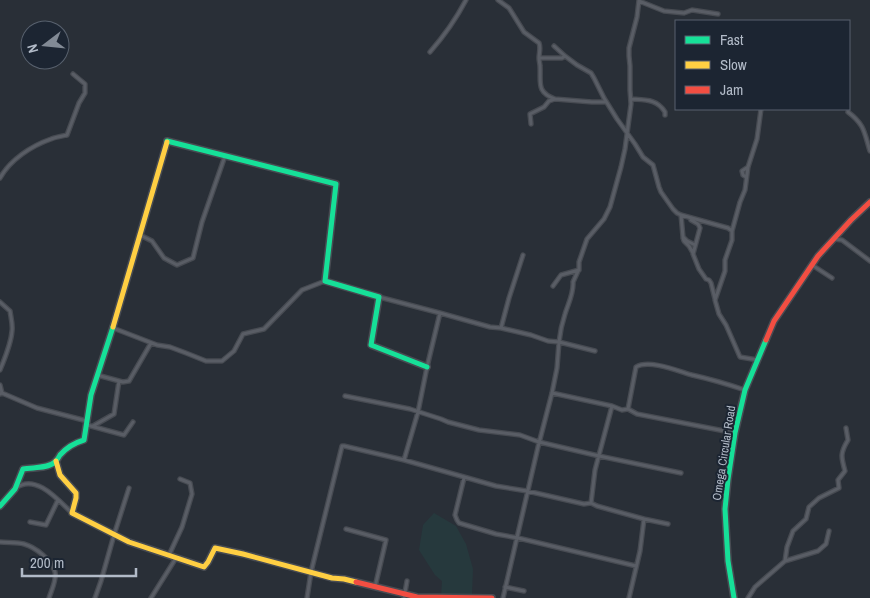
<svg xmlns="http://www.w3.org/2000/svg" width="870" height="598" font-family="'Archivo Narrow',sans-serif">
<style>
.green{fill:#26393d}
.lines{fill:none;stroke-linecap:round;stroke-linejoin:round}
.street-casing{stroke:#474b52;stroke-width:5.5}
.fast-casing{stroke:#474b52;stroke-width:8}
.slow-casing{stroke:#474b52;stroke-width:8}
.jam-casing{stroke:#474b52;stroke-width:8}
.street{stroke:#595d65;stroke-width:3}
.fast{stroke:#16e098;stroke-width:5}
.slow{stroke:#ffcf43;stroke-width:5}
.jam{stroke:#f24e42;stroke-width:5}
.labels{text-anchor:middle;stroke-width:4;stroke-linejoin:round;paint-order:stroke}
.street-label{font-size:12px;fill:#b2bbc8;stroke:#1c2532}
</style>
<rect width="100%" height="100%" fill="#292f37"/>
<path class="green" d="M434 513 456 526 466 544 473 569 472 594 460 596 441 595 442 581 435 575 419 550 423 525Z"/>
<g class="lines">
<g class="street-casing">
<path id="street" d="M498 0 509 8 524 32 539 43C541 48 539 53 539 58 539 61 540 64 540 66 541 83 536 92 555 99
M639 1 664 11 684 13 692 10 718 14
M554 46 565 56
M430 52C444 36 456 19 466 0
M539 58H562L565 56 577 65 591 73 594 78 604 98 617 119 635 144 643 157 653 165 659 187 661 192 673 209 677 213 681 215 728 228 732 231V240L725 260V271L715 300 719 314 726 325 740 357 758 360
M631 99C646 100 657 99 665 112V115
M848 112C865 125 864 132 870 151
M531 124 530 114 544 107 549 101 555 99 592 102H605
M746 177 743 175 742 171 748 167
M0 178C10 160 31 146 51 139 56 137 62 136 67 135L79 103 85 93V84L73 74
M681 215 683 237 687 241 695 245
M691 220 698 224 700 228 693 254 699 269 706 279 709 280 711 283 715 299
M732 231 740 202 745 190 748 167 757 139 761 109
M140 235 152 241 164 258 177 265 193 258 202 222 225 156
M683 238 684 241 689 246 693 253
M834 239 842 240 870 261
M812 265 832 278
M553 286 561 275 579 270
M379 297 440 313 490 327 501 328 509 298 523 255
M0 302 10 311C11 318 13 325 12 331 11 344 5 358 0 370
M113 328 157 345 170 347 186 353 206 361H222L234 351 243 334 264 329 302 290 325 281
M501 328 531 335 548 341 559 342 557 368 552 393 538 447 503 598
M595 351 559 342C560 333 562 323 565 314 568 304 574 293 573 282L579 269V262L587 239 604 219 610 207 621 167 625 149 631 104 630 90V66L629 56V48L637 17 639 0
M97 375 123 382 129 381 151 343
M0 385 2 393
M552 393 612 406
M0 394 2 393 37 408 87 421
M345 396 410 409 441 419 448 422 479 430 520 435 539 442 599 456 681 473
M628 409 637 414 735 433
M87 425 124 435 133 422
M93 426 114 414 119 381
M404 460 418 412 427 367 440 313
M464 478 455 515 457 520 459 523 496 534 518 538 636 566
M16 488C36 473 59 501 72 513
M644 519 668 524
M30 522 46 525 58 500
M346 529 386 540 375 587
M0 542C7 543 16 542 24 544 35 547 52 560 55 572 57 580 51 591 49 598
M169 555 182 527 192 494 190 483 180 479
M785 561 787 547 793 531 806 519 809 507 819 498 839 488 838 480 845 471C841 457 840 453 848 440L846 428
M505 587 524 591
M95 598 101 581 114 535 129 488
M151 598 176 558
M307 598 311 572 342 446H344L404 460 496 486 527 491 584 504 591 503
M404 598 407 581
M629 598 640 551 644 519 597 506 591 503 595 470 612 406 622 410 628 409 636 367C649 359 678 371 692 375 710 379 727 384 745 390
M748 598 755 587 785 561 818 551 826 544 829 531"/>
</g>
<g class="fast-casing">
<path id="fast" d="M167 142V141L336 184 325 281 379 297 371 345 427 367
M0 506 15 489 23 469C33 467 47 469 55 462 56 461 59 457 60 455 67 447 74 443 84 440L91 395 113 327
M734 598 728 561 725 509 728 479 735 433 745 390 766 340"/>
</g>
<g class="slow-casing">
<path id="slow" d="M113 327 167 142
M56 461 60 475 76 493V498L72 513 129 542 204 567 208 562 215 548 243 554 332 578 344 579 356 582"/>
</g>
<g class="jam-casing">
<path id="jam" d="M766 340 774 321 818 256 851 220 870 202
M356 582 417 597 492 598"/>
</g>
<use href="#street" class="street"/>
<use href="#fast" class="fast"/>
<use href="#slow" class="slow"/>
<use href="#jam" class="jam"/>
</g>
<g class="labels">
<g class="street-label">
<text transform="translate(724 453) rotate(-81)" y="4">Omega Circular Road</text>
</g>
</g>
<rect x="675" y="20" width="175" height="90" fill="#1c2532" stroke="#58616e"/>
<rect x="685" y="36" width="25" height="8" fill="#16e098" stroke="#58616e"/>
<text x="720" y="45" font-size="15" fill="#b2bbc8">Fast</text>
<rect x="685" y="61" width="25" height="8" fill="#ffcf43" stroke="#58616e"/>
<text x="720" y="70" font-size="15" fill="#b2bbc8">Slow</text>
<rect x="685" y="86" width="25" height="8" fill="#f24e42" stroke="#58616e"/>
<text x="720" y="95" font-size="15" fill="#b2bbc8">Jam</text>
<g transform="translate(45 45) rotate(254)"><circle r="24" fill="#1c2532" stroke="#58616e"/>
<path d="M0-4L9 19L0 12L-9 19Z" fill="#828a95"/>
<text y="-8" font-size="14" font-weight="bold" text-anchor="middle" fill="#b2bbc8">N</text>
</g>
<path d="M22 568v8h114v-8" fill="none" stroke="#b2bbc8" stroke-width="2.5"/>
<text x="30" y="568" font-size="15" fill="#b2bbc8" stroke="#1c2532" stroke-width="4" paint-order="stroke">200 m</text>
</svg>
